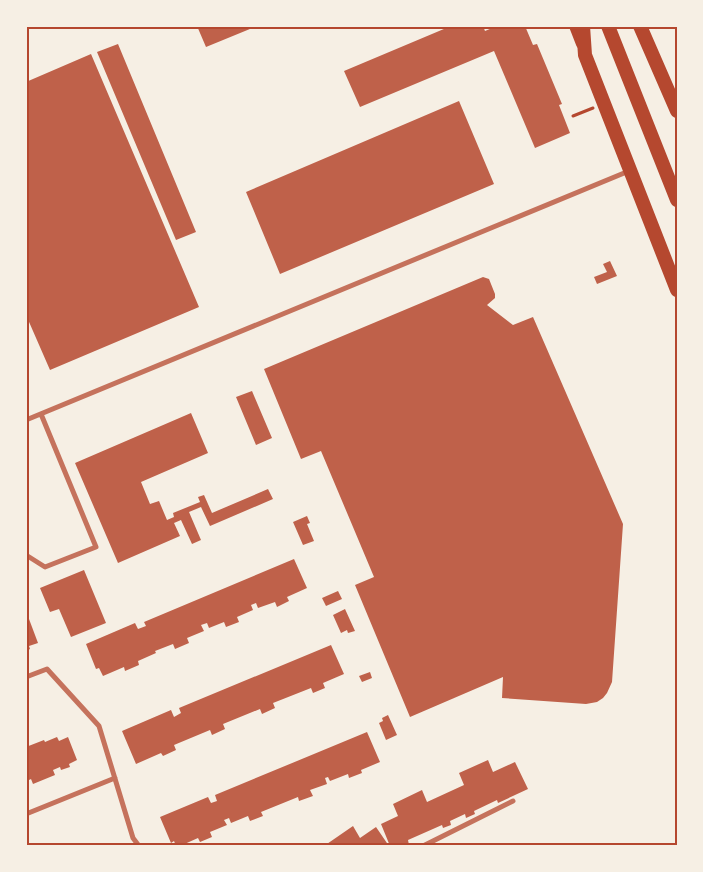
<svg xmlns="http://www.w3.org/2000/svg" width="703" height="872" font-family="Ubuntu,sans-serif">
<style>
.building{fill:#bf614a}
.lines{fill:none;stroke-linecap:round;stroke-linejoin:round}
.path{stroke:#b5482f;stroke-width:3}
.minor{stroke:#c5725c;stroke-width:5}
.secondary{stroke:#b5482f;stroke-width:10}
.trunk{stroke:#b5482f;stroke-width:14}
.neatline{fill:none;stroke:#b5482f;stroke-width:2}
</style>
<rect width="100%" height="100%" fill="#f6efe4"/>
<path class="building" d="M197 26H257L206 47Z
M451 26H483L485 31 497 26H525L533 45 537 44 562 104 559 105 570 133 535 148 494 51 360 107 344 71Z
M118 44 196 232 176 240 97 52Z
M91 54 199 307 50 370 26 315V82Z
M459 101 494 184 280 274 246 192Z
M610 261 617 276 597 284 594 277 607 272 603 264Z
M483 277 489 279 495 294V298L487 305 513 325 533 317 623 524 612 682 607 693 603 698 597 702 586 704 502 698 503 677 410 717 355 585 374 577 353 527 321 451 301 459 264 369Z
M252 391 272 438 256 445 236 397Z
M191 413 208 453 141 482 150 504 159 501 167 520 174 517 173 513 200 502 198 497 204 495 212 513 268 489 273 499 210 526 201 507 189 512 201 540 192 544 181 520 174 523 180 536 118 563 75 463Z
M307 516 310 523 307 524 314 541 303 545 293 522Z
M294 559 307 588 287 597 289 601 277 607 275 602 258 608 256 603 251 605 253 610 237 617 239 622 226 627 224 622 209 628 207 623 201 625 204 631 187 638 189 643 175 649 173 644 155 651 156 653 138 661 139 665 125 671 124 667 103 676 99 668 96 669 86 644 135 623 138 629 146 626 144 622Z
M84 570 106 623 71 637 59 609 50 612 40 588Z
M338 591 342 599 326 606 322 598Z
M345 609 355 631 348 633 347 630 341 633 333 615Z
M29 619 38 643 29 646 30 649 26 651V620Z
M331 645 344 674 323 683 325 688 313 693 311 688 273 703 275 708 262 714 260 709 223 724 225 729 212 735 210 730 174 745 176 750 163 756 161 753 136 764 122 731 171 710 174 717 181 713 179 708Z
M370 672 372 678 362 682 359 676Z
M388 715 397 735 386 740 379 723 383 721 382 718Z
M367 732 380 762 361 770 362 773 349 778 348 774 330 781 328 777 325 778 327 784 310 790 313 796 299 801 298 797 261 812 263 816 250 821 248 816 231 823 229 818 224 820 227 825 210 832 212 837 200 842 198 838 180 846H176L174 841 171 843 160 817 208 797 211 803 217 801 215 795Z
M57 737 59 741 68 737 77 760 69 764 70 767 61 770 60 767 53 770 55 775 33 784 31 779 29 780 26 776V747L44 740 45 742Z
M488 760 493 772 515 762 528 789 498 803 497 800 474 811 475 814 466 818 465 814 450 821 451 825 443 828 442 825 408 840 409 845 407 846H390L381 824 398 816 393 804 422 790 427 802 464 785 459 773Z
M353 826 360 838 376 827 389 846H324Z"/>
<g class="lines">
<path class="path" d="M573 116 593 108"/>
<path class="minor" d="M26 420 629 171
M26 555 45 567 96 547 41 414
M26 677 47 669 99 726 133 838 139 846
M26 814 115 778
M423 846 513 801"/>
<path class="secondary" d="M574 26 581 44"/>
<path class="trunk" d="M583 26 585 55 677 290
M608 26 677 200
M640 26 677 111"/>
</g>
<rect width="703" height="872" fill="none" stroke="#f6efe4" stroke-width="55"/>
<rect x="28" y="28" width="648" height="816" class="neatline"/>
</svg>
